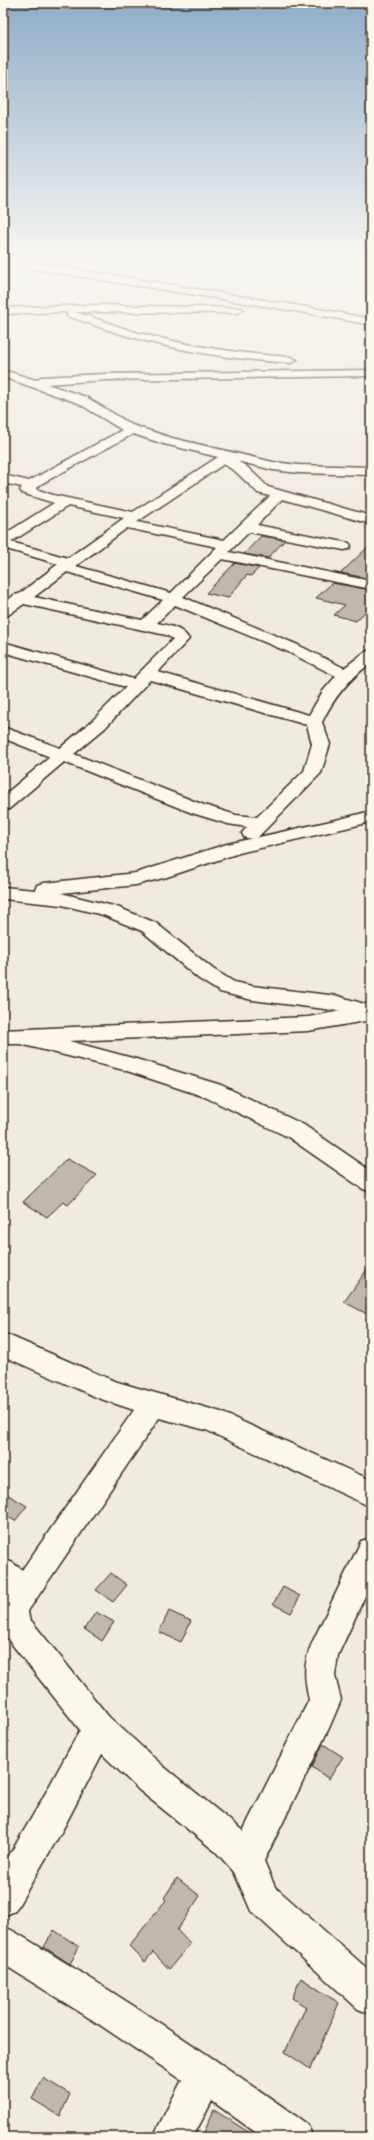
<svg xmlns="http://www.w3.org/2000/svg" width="374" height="2140" font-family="Sriracha,sans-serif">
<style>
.building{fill:#c0b8ad;stroke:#3b2a1e}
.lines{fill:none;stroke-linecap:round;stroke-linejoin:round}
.minor-casing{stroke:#3b2a1e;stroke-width:3}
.minor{fill:#fbf7ec;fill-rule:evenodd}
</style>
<rect width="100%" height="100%" fill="#f0ebe0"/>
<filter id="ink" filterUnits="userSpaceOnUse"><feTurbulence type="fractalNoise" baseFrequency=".025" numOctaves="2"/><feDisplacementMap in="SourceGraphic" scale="8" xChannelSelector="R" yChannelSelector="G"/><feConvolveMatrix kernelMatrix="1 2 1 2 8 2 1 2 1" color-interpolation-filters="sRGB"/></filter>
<g filter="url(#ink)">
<path class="building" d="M261 536 285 540 268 558 244 554Z
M371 544V579L341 573Z
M235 563 259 568 251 576 247 575 228 598 206 593Z
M332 583 371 590V610H367L356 621 334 615 345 605 316 598Z
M67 1159 97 1175 68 1205 63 1202 47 1217 23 1202Z
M371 1264V1316L344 1302Z
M3 1492 27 1506 15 1521 3 1514Z
M111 1573 127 1585 113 1602 96 1590Z
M283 1587 300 1596 291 1613 273 1604Z
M169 1611 191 1621 181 1642 159 1632Z
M96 1612 114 1622 102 1641 84 1629Z
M323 1744 343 1757 329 1779 312 1767Z
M177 1878 200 1896 177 1930 190 1944 169 1969 153 1952 145 1962 129 1946 166 1900 164 1898Z
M54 1930 79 1947 70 1964 44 1947Z
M301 1978 339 2003 310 2069 285 2052 306 2007 292 1998Z
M43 2078 70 2094 60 2116 32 2099Z
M214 2110 256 2137H202Z"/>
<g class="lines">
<g class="minor-casing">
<path id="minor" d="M3 259H13L325 310 371 319V325C249 301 125 286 3 263Z
M93 305 242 308 243 310 238 313 75 312C97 318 118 327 139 333 189 346 240 354 291 357L297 360 291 363C237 360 184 352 131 337 110 331 89 323 67 316V312L3 314V308Z
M3 370 36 380 41 377 106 374 371 370V376L106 380 47 384 86 397 132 425 172 438 273 462 299 465 371 467V475L299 473 273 470 237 461 246 466 268 487 371 516V524L282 499 257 525 349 543 351 546 349 549 344 550 249 532 229 552 371 581V589L222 559 183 597 298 645 344 668 365 652 371 650V663C349 679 334 697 322 722L330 744 321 773 258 837 251 839 244 837 242 833 247 827 228 824 192 813 64 762 9 809 3 810V796L50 757 3 738V727L60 748 93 720 126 687 3 652V642L133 679 173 639 166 635 24 604 8 615 3 617V605L14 595 19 594 58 564 3 548V535L54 503 22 493 20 490 22 487 3 483V475L29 481 122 430 78 403 3 377ZM133 434 164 444 218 457 133 512 53 495 36 489 41 484ZM224 464 236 472 258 493 270 496 224 540 137 522ZM68 506 124 518 68 558 11 542ZM127 528 217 547 171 593 76 566ZM67 572 163 600 142 620 34 597ZM175 605 286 651 336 676 323 691 309 715 158 672 189 639C181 627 170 626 157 623ZM150 680 307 725 312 744 304 771 257 817 236 815 204 805 74 754 105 728Z
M371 811V822L239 853 167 877 136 885 61 893 117 907 156 923 213 969 234 982 252 986 338 996 371 1006V1020L308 1031 69 1041 136 1059 221 1085 304 1125 371 1171V1192L363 1189 288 1137 205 1097 124 1070 20 1044H3V1030L308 1017 341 1011 252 1000 220 992 199 979 142 931 103 915 62 905 3 899V887L35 890 37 885 44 883 136 873 227 844 340 819Z
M3 1333 114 1381 221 1412 371 1480V1507L206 1430 159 1418 28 1611 29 1618 109 1717 163 1766 243 1831 309 1700C304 1677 303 1665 312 1643L361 1541 371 1538V1583L338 1655 335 1676 341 1700 330 1726 264 1861 275 1887 371 1972V2014L358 2009 251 1911 234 1872 216 1852 139 1790 102 1754 63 1829 15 1911 3 1916V1866L39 1805 80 1730 3 1633V1597L6 1593 3 1591V1559L13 1563 22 1570 134 1410 98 1398 3 1356Z
M3 1926 15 1932C115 1992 212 2056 307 2124L313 2137H262L212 2101 193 2137H153L182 2080 94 2021 3 1964Z"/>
</g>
<use href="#minor" class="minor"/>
</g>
</g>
<linearGradient id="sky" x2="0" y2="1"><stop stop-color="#90adc8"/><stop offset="0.46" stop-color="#f8f6f1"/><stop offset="1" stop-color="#f8f6f1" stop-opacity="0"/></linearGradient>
<rect width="374" height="559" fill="url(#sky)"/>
<rect width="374" height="2140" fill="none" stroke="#fbf7ec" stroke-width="16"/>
<rect x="8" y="8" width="358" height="2124" fill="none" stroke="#3b2a1e" stroke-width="1.5" filter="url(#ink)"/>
</svg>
